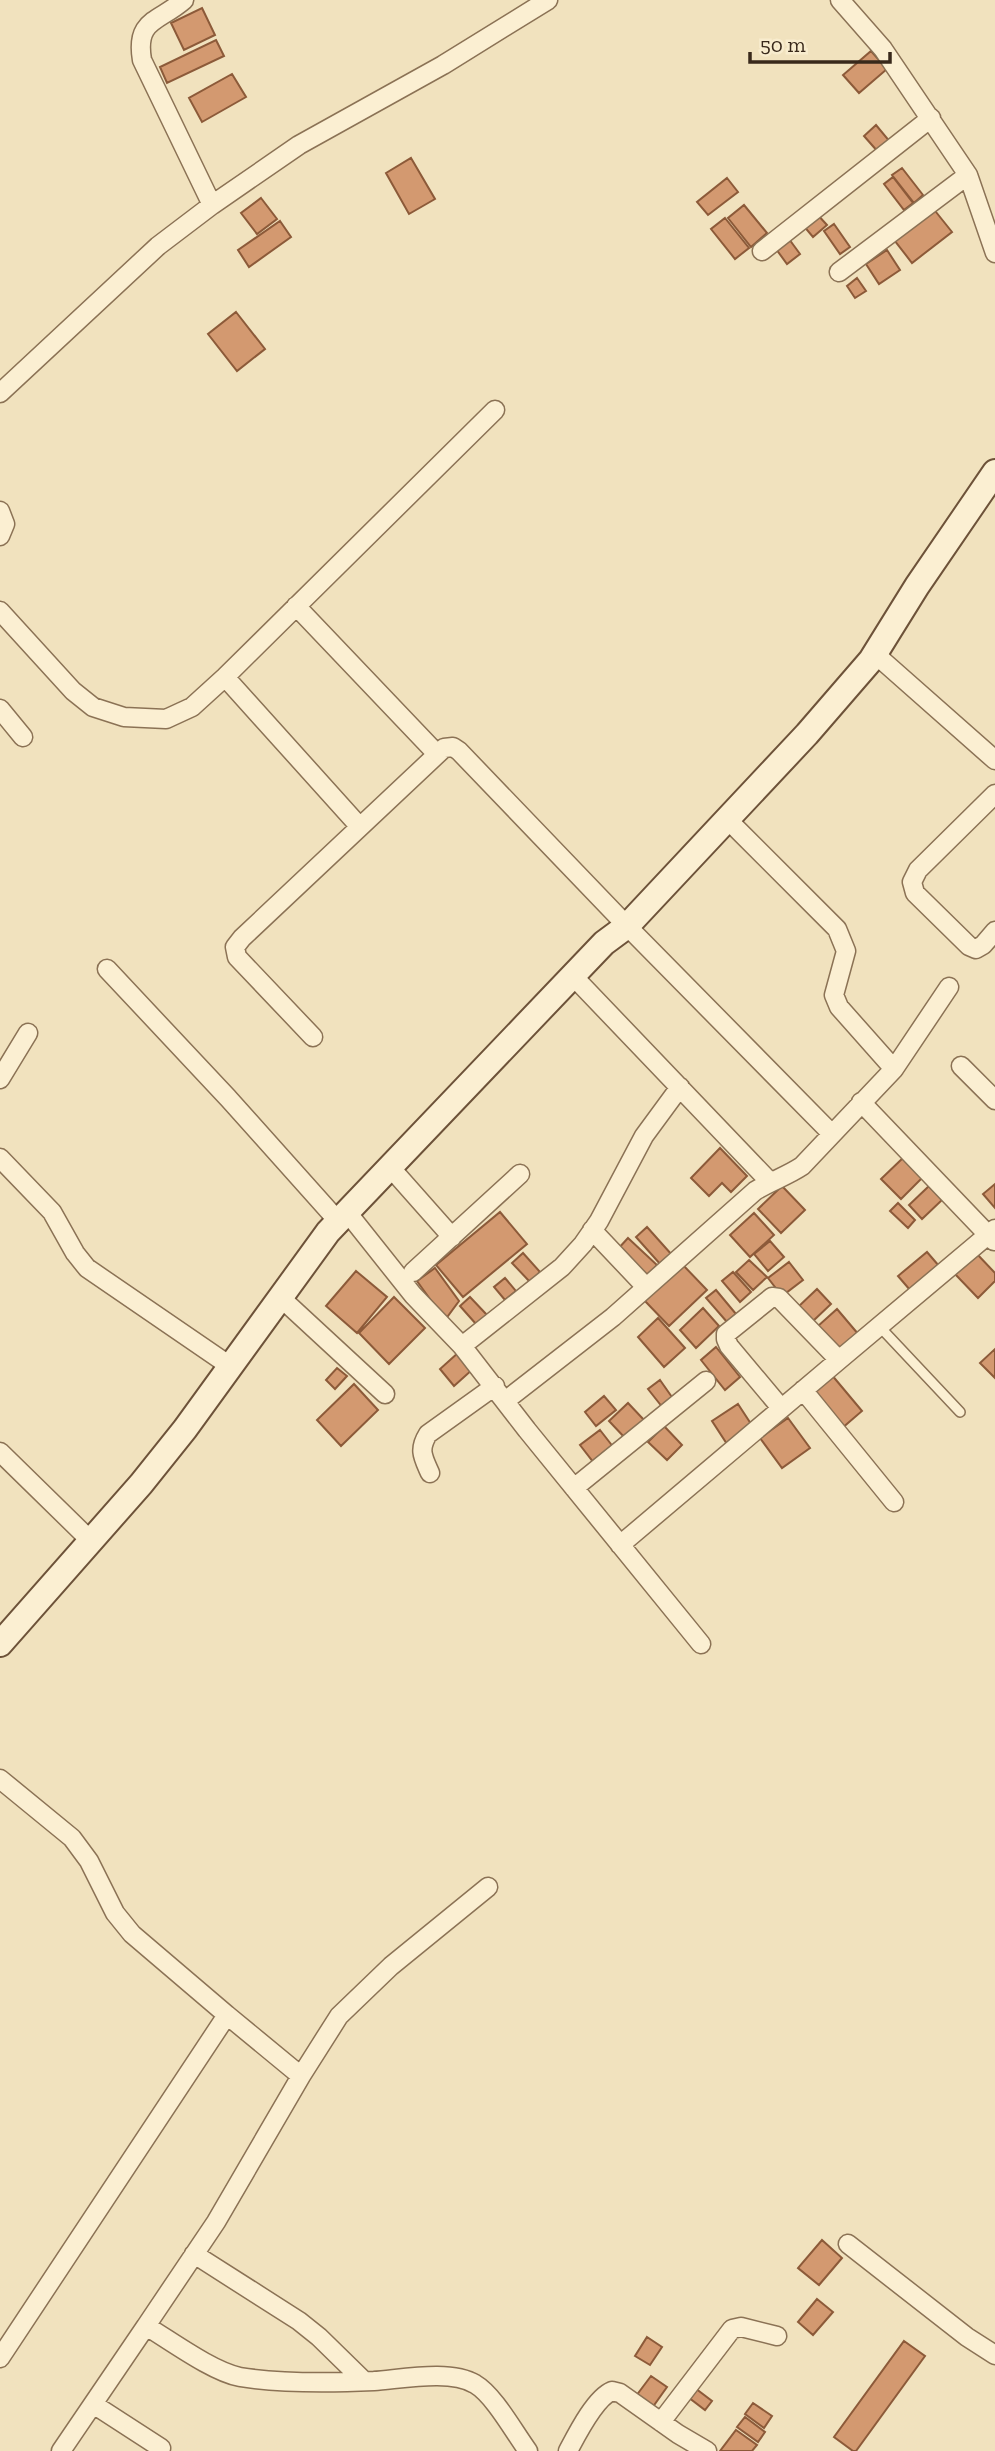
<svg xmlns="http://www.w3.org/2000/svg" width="995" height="2451" font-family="'Zilla Slab',serif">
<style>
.building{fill:#d39970;stroke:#8c5a39;stroke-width:2}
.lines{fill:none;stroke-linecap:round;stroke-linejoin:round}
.lane-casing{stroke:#8b7255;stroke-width:12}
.street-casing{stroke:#8b7255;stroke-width:21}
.secondary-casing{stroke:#6d5239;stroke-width:28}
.lane{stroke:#fbefd2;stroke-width:9}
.street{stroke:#fbefd2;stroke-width:18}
.secondary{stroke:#fbefd2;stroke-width:24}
</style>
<rect width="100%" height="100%" fill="#f1e2be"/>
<path class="building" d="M202 8 215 35 184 50 171 23Z
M216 40 224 56 167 83 160 67Z
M871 51 887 69 859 93 843 75Z
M232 74 246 97 202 122 189 98Z
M876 125 891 143 879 153 864 136Z
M411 158 435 199 409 214 386 173Z
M902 168 923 195 914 203 892 175Z
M893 177 913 203 904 210 884 184Z
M727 178 738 192 708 215 697 202Z
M261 198 277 219 257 234 241 213Z
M744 205 767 233 751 247 728 218Z
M932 207 952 232 912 263 895 241Z
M816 213 827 225 813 237 802 224Z
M725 218 749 248 735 259 711 229Z
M280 221 291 237 249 267 238 250Z
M834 224 850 247 840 254 824 231Z
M789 239 800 254 787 264 776 249Z
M887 250 900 270 879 284 866 264Z
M857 278 866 291 855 298 847 286Z
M236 312 265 349 237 371 208 334Z
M720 1148 747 1176 731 1192 722 1183 709 1196 691 1178Z
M905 1156 924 1176 901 1199 881 1179Z
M995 1184V1208L983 1194Z
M782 1186 805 1210 781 1233 758 1209Z
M929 1186 942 1200 922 1219 909 1205Z
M898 1203 915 1220 908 1228 890 1211Z
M500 1212 527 1244 463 1297 436 1265Z
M754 1213 774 1235 750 1257 730 1235Z
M647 1227 672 1255 661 1265 636 1237Z
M628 1238 657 1265 647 1277 617 1250Z
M770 1241 784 1257 768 1271 754 1254Z
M927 1252 939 1266 910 1290 898 1276Z
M523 1253 540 1272 530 1282 512 1263Z
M977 1254 995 1273V1281L978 1298 955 1274Z
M749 1260 767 1277 753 1290 736 1272Z
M789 1262 803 1280 782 1296 768 1278Z
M682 1264 707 1290 669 1326 644 1300Z
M435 1268 459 1301 445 1320 417 1281Z
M356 1271 387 1297 357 1333 326 1306Z
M733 1272 751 1292 740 1302 722 1281Z
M505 1278 516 1291 505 1300 494 1287Z
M817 1289 831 1304 812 1322 798 1307Z
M716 1290 736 1314 727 1322 706 1298Z
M394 1297 425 1328 389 1364 359 1333Z
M470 1297 487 1315 476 1324 460 1306Z
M703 1308 719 1326 696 1348 680 1330Z
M837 1309 859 1335 840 1351 818 1326Z
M658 1318 685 1348 664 1367 638 1337Z
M716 1347 740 1377 725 1390 701 1360Z
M995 1349V1378L980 1363Z
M459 1352 473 1369 454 1386 440 1369Z
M337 1368 347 1376 335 1389 326 1380Z
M831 1374 862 1411 841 1429 810 1392Z
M660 1380 674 1400 663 1408 648 1389Z
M354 1384 378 1410 341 1446 317 1420Z
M604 1396 616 1410 596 1426 585 1412Z
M628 1403 645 1421 626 1439 609 1421Z
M738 1404 753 1427 727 1444 712 1421Z
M788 1418 810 1448 782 1468 760 1438Z
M664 1426 682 1445 667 1460 648 1442Z
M600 1430 614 1448 594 1463 580 1445Z
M822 2240 842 2258 819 2285 798 2268Z
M817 2299 833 2312 813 2335 798 2322Z
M647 2337 662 2347 650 2365 635 2356Z
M904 2341 925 2356 856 2451H853L834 2437Z
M651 2376 667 2387 652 2408 636 2396Z
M691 2385 712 2401 705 2410 684 2394Z
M753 2403 772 2416 764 2428 745 2414Z
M745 2417 765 2432 758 2442 737 2427Z
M736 2430 757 2445 752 2451H720Z"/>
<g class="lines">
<g class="lane-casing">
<path id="lane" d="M880 1327 960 1412"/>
</g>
<g class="street-casing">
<path id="street" d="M184 0C159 22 135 19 142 60L212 205
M840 0 883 49 968 175 995 253
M762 251 931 118
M839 272 968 175
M0 393 158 246 212 205 299 145 443 65 548 0
M0 511 5 524 0 536
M296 606 437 754
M0 611 73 691 93 707 124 717 166 719 192 707 225 677 495 410
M875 654 995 760
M225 677 360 827
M0 709 23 737
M995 794 918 870 912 882 915 893 969 946 976 949 983 945 995 931
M727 819 837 929 846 951 834 995 839 1007 894 1069
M107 969 228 1098 338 1221
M573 976 770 1182
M313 1037 237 957 235 947 242 938 444 748 453 747 459 751 627 926 831 1133
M961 1066 995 1100
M0 1079 28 1033
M861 1102 994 1241
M0 1158 52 1212 75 1253 87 1268 230 1366
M390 1167 452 1237
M347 1212 413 1295 462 1346 527 1430 701 1644
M592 1230 646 1287
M413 1272 520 1174
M280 1297 385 1394
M462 1346 562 1267 583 1244 599 1221 644 1136 680 1087
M803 1390 894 1502
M505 1401 613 1317 755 1191C771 1181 787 1176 802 1166L894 1069 949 987
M781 1408 729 1346 726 1339V1334L772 1297 779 1298 839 1360 995 1229
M0 1452 92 1542
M430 1473C423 1457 418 1450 428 1434L495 1386
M574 1488 706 1381
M620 1545 839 1360
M0 1779 72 1838 89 1861 115 1913 132 1934 227 2015
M301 2076 339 2016 391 1966 488 1887
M848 2244 967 2337 995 2355
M194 2254 299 2321 319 2337 364 2381
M0 2358 227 2015 301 2076 216 2222 146 2326C171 2341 213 2372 240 2377 283 2384 331 2383 374 2381 402 2379 451 2369 475 2384 494 2395 514 2432 528 2451
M93 2404 161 2448
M661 2422 732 2329 741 2327 777 2336
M61 2451 146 2326
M568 2451C577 2434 595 2398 612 2391L620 2393 678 2434 707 2451"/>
</g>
<g class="secondary-casing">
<path id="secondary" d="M0 1644 141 1484 185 1429 328 1232 604 943 627 926 807 734 871 660 917 586 995 472"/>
</g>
<use href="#lane" class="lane"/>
<use href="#street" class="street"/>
<use href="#secondary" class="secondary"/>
</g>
<path d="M750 52v10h140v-10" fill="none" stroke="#39291b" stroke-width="3.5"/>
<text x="760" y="52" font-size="21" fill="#39291b" stroke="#f8ecce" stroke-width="5" paint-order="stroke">50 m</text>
</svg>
